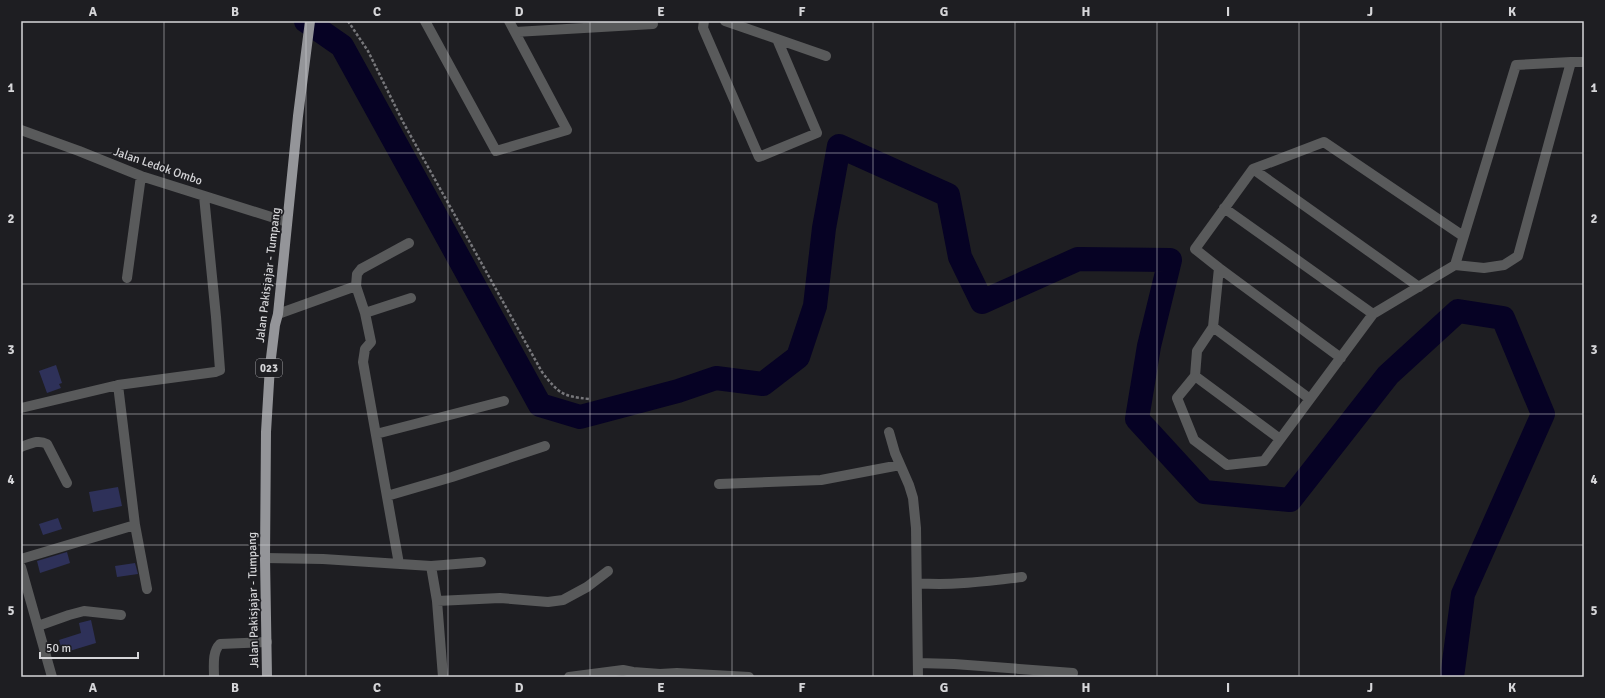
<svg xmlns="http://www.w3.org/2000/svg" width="1605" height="698" font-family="Signika,sans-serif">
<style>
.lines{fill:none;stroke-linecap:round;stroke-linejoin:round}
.river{stroke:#060224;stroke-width:24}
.building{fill:#2e3159}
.path{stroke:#77777b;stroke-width:2.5;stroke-dasharray:3 2;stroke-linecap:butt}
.minor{stroke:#595a5b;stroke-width:10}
.major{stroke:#949599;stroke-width:10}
.grid{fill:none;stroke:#d6d6d9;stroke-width:1;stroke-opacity:0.55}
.labels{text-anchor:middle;stroke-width:3.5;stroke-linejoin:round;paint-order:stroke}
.shield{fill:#1e1e22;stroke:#9f9fa2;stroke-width:1}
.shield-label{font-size:11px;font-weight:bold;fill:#d6d6d9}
.street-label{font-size:12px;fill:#d6d6d9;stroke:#1e1e22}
.neatline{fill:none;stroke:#d6d6d9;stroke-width:1.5}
.grid-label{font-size:13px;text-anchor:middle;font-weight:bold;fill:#d6d6d9}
</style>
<rect width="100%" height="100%" fill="#1e1e22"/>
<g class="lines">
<path class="river" d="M306 21 342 46 540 405 580 417 678 391 716 378 763 384 798 357 815 306 824 228 839 146 948 195 960 257 982 302 1078 259 1170 260 1149 346 1137 419 1204 492 1290 500 1388 375 1458 311 1503 318 1543 414 1463 594 1452 677"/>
</g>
<path class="building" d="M56 365 62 383 59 384 61 388 47 393 39 371Z
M118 487 122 506 93 512 89 492Z
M58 518 62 529 43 535 39 524Z
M67 552 70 563 40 573 37 561Z
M135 563 138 574 117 577 115 566Z
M91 620 96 643 63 653 59 640 81 633 79 623Z"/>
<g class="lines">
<path class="path" d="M348 21 368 51 403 122 542 372C559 394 562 396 589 399"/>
<path class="minor" d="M425 21 496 151 567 130 509 21
M704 21 703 28 759 157 817 133 777 39
M725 21 826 56
M515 32 653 24
M21 130 79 151 141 176 287 222
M1253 169 1419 287
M1224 208 1373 314
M1463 236 1324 142 1253 169 1195 249 1219 268 1213 327 1197 351 1195 376 1177 398 1194 440 1227 465 1264 461 1373 314 1455 265 1516 65 1571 62H1584
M1455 265 1484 268 1504 265 1518 256 1571 62
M1219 268 1341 358
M127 278 141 176
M356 286 365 313 371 342 365 349 363 362 399 564
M365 313 411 298
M278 314 356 286 357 274 361 269 409 243
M1213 327 1310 399
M1195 376 1280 439
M118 385 135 525 147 589
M21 408 118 385 215 372 220 370 216 317 204 196
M889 432 895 453 909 485 913 498 916 528 918 677
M376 434 504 401
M21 447C30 444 38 439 47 444L67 483
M719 484 821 480 900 465
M387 496 452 477 545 446
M265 558 323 559 431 566 437 601 443 677
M21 559 135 525
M431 566 481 562
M21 567 52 677
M917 583C952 586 987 581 1022 577
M437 601 500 598 548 602 563 600 587 587 608 571
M38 626 69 615 84 611 121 615
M918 663 954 664 1073 673
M214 677C214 666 212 652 220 644L267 642
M569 677 623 670 633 672 660 674 677 673 749 677"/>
<path class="major" d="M267 677 265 558 266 432 270 366 275 325 278 314 298 116 310 21"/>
</g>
<path class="grid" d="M164 21V677M306 21V677M448 21V677M590 21V677M732 21V677M873 21V677M1015 21V677M1157 21V677M1299 21V677M1441 21V677M21 153H1584M21 284H1584M21 414H1584M21 545H1584"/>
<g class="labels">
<rect class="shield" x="256" y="359" width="26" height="18" rx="3"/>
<g class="shield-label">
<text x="269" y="372">023</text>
</g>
<g class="street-label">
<text transform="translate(158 166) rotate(19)" y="4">Jalan Ledok Ombo</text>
<text transform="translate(268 275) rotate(-83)" y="4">Jalan Pakisjajar - Tumpang</text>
<text transform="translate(253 600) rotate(-91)" y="4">Jalan Pakisjajar - Tumpang</text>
</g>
</g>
<rect width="1605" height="698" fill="none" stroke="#1e1e22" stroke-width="44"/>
<path d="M40 652v6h98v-6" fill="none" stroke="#d6d6d9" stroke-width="2"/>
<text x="46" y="652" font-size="12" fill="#d6d6d9" stroke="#1e1e22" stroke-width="3" paint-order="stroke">50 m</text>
<rect x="22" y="22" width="1561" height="654" class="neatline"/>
<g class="grid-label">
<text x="93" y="16">A</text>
<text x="235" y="16">B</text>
<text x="377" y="16">C</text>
<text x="519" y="16">D</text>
<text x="661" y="16">E</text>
<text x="802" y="16">F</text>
<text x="944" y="16">G</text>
<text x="1086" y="16">H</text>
<text x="1228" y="16">I</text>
<text x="1370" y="16">J</text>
<text x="1512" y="16">K</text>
<text x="11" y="92">1</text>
<text x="1594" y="92">1</text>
<text x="11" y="223">2</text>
<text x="1594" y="223">2</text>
<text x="11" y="354">3</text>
<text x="1594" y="354">3</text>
<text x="11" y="484">4</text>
<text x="1594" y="484">4</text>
<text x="11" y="615">5</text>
<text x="1594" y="615">5</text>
<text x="93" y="692">A</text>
<text x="235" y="692">B</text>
<text x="377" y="692">C</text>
<text x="519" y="692">D</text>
<text x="661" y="692">E</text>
<text x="802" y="692">F</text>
<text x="944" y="692">G</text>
<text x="1086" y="692">H</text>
<text x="1228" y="692">I</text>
<text x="1370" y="692">J</text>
<text x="1512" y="692">K</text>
</g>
</svg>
